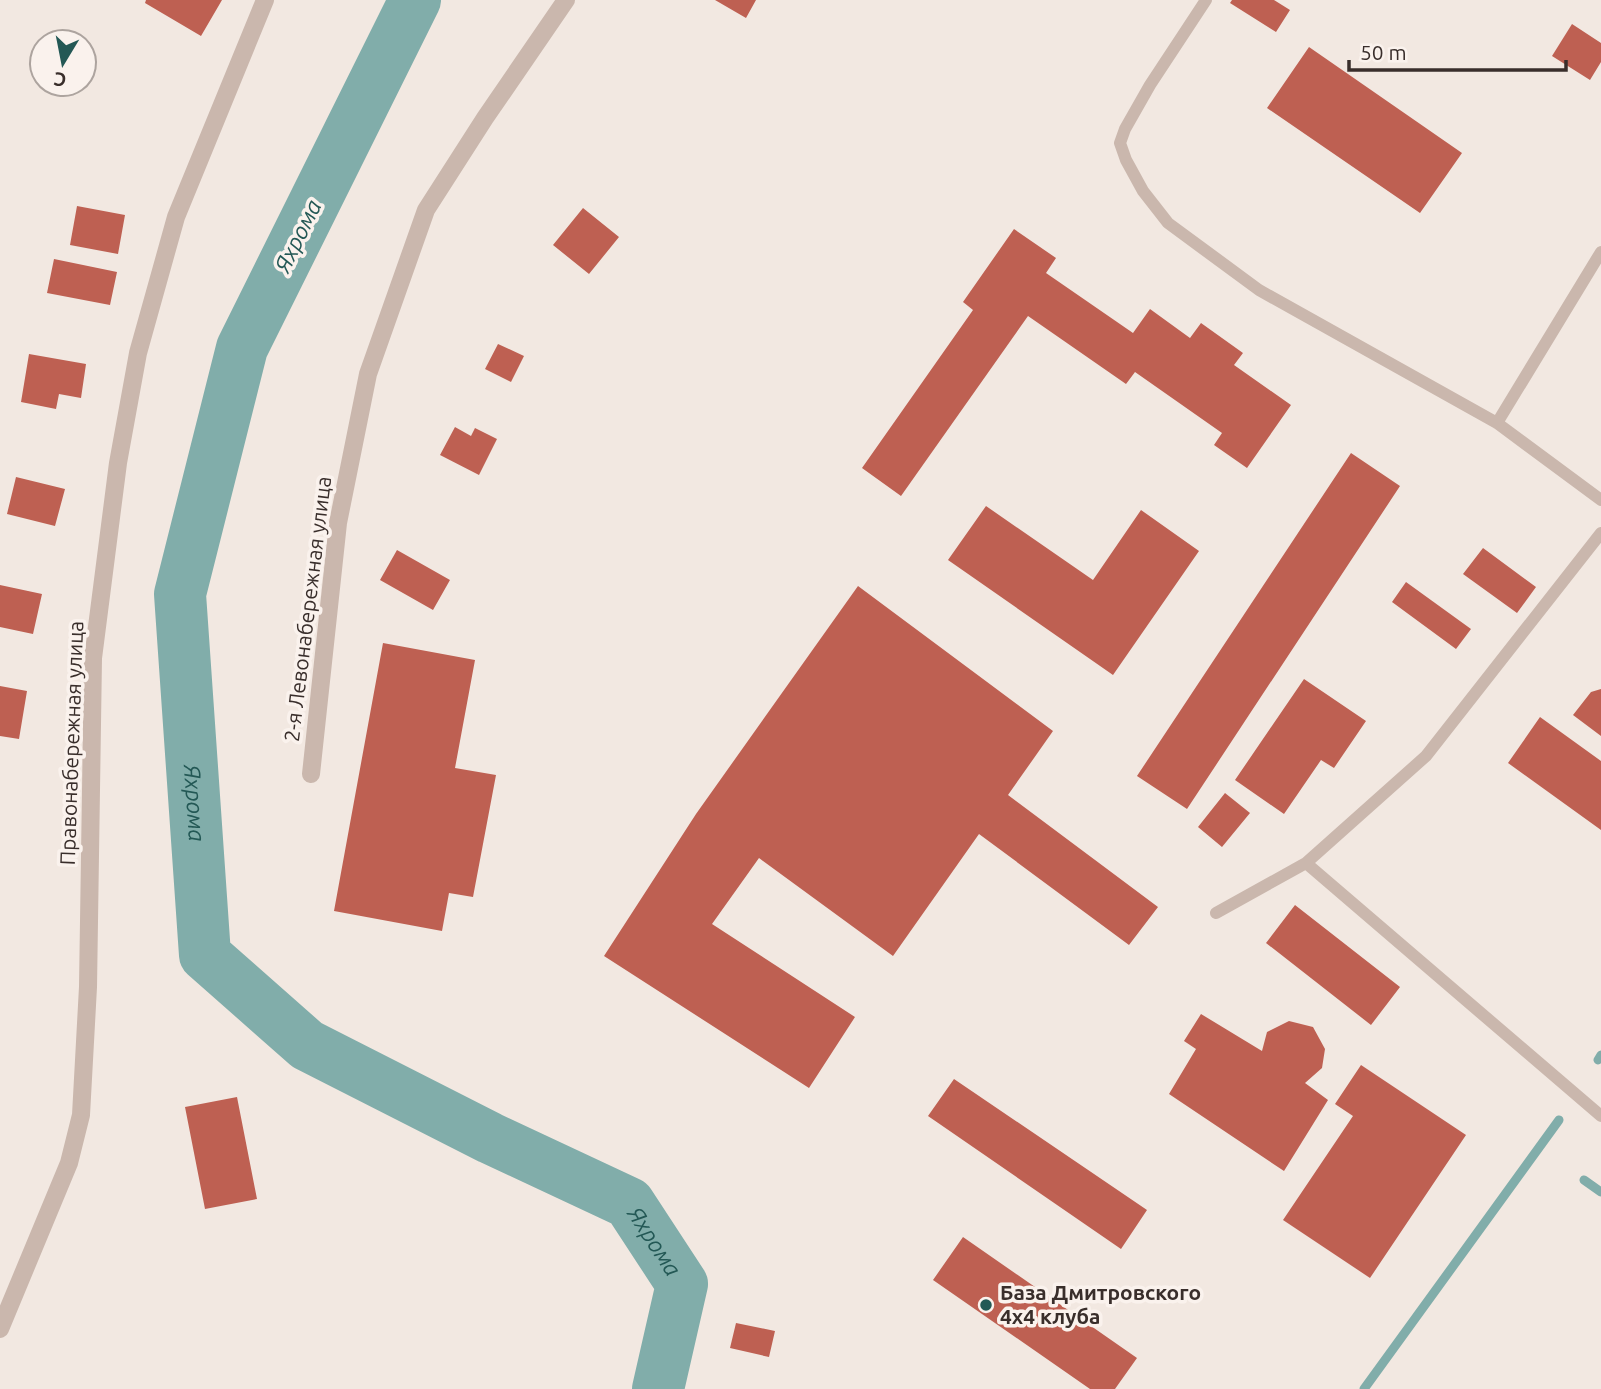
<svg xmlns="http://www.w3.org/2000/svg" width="1601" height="1389" font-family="Ubuntu,sans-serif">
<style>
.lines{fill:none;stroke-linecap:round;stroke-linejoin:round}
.stream{stroke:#81adaa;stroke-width:9}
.river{stroke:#81adaa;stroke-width:52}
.building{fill:#be6052}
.service{stroke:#cab7ad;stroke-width:12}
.minor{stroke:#cab7ad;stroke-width:18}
.poi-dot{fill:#235855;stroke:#faf2ed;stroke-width:2.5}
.labels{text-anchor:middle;stroke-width:7;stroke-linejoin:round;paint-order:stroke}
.street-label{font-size:21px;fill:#392e2b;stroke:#faf2ed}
.poi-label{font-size:21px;font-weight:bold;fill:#392e2b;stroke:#faf2ed;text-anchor:start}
.water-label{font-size:23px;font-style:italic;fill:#235855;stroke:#faf2ed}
</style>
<rect width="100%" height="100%" fill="#f2e8e1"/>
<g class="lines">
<path class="stream" d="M1598 1060 1601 1055
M1584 1180 1601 1192
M1364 1389 1559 1120"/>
<path class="river" id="s1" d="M415 0 242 348 180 594 205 955 307 1045 490 1138 629 1203 682 1284 658 1389"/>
</g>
<path class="building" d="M146 0H222L201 36 145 3Z
M715 0H756L746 18Z
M1232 0H1274L1290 10 1276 32 1230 3Z
M1572 24 1601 43V62L1590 80 1552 56Z
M1309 47 1462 153 1420 213 1267 108Z
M77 206 125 215 118 254 70 245Z
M583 208 619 237 589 274 553 245Z
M1014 229 1056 258 1046 273 1133 333 1150 309 1190 338 1201 323 1243 353 1234 365 1291 405 1247 468 1214 445 1222 433 1135 372 1126 384 1028 316 901 496 862 468 973 310 963 302Z
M54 259 117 272 110 305 47 293Z
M498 344 524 356 511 382 485 369Z
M29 354 86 364 81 398 59 394 56 409 21 402Z
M455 427 471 436 475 428 497 439 479 475 440 455Z
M1351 453 1400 486 1187 809 1137 776Z
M16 477 65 489 55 526 7 514Z
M986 506 1093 580 1141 510 1199 551 1113 675 948 560Z
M1483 548 1536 587 1517 613 1463 574Z
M397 550 450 580 433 610 380 580Z
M1406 582 1471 629 1456 649 1392 602Z
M0 585 42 594 33 634 0 627Z
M858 586 1053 731 1008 795 1158 907 1129 945 979 834 893 956 759 858 712 924 855 1017 809 1088 604 956 696 814Z
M383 643 475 660 455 768 496 775 473 897 449 893 442 931 334 911Z
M1304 679 1366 721 1334 768 1321 760 1284 814 1235 780Z
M0 686 27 691 19 739 0 736Z
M1601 689V736L1573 715 1591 692Z
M1540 717 1601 761V830L1508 763Z
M1225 793 1250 813 1222 847 1198 827Z
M1295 905 1400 987 1371 1025 1266 943Z
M1201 1014 1262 1051 1267 1032 1289 1021 1313 1027 1325 1049 1322 1068 1305 1083 1328 1100 1284 1171 1169 1094 1196 1049 1184 1041Z
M1361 1065 1466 1135 1370 1278 1283 1220 1353 1116 1335 1104Z
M954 1079 1147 1210 1121 1249 928 1116Z
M237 1097 257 1199 205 1209 185 1107Z
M963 1237 1137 1358 1115 1389H1090L933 1280Z
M736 1323 775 1331 769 1357 730 1348Z"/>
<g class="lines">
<path class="service" d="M1206 0 1150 85 1125 129 1120 143 1126 160 1143 191 1168 223 1259 290 1497 423 1601 500
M1497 423 1601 252
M1306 863 1601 1116
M1216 913 1306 863 1426 756 1601 533"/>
<path class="minor" d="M311 774 338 523 368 374 426 210 485 118 566 0
M0 1329 69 1163 81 1115 88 987 93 658 118 463 138 353 176 217 265 0"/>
</g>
<circle class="poi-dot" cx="986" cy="1305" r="7"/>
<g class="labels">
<g class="street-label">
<text transform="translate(308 609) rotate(-83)" y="7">2-я Левонабережная улица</text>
<text transform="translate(72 743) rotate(-88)" y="7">Правонабережная улица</text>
</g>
<g class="poi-label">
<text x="1000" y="1300">База Дмитровского<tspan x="1000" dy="24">4х4 клуба</tspan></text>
</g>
<g class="water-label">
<text transform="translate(298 236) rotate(-64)" y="8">Яхрома</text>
<text dy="8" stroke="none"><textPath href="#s1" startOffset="852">Яхрома</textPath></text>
<text dy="8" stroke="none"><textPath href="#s1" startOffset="1545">Яхрома</textPath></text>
</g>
</g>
<g transform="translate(63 63) rotate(190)"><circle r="33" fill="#faf2ed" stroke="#ada49f" stroke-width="2"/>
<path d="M0-5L12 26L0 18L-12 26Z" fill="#235855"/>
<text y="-10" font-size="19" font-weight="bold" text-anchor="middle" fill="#392e2b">С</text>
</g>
<path d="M1349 60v10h217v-10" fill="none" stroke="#392e2b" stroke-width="3.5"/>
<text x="1360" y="60" font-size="21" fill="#392e2b" stroke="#faf2ed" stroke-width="5" paint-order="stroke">50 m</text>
</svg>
